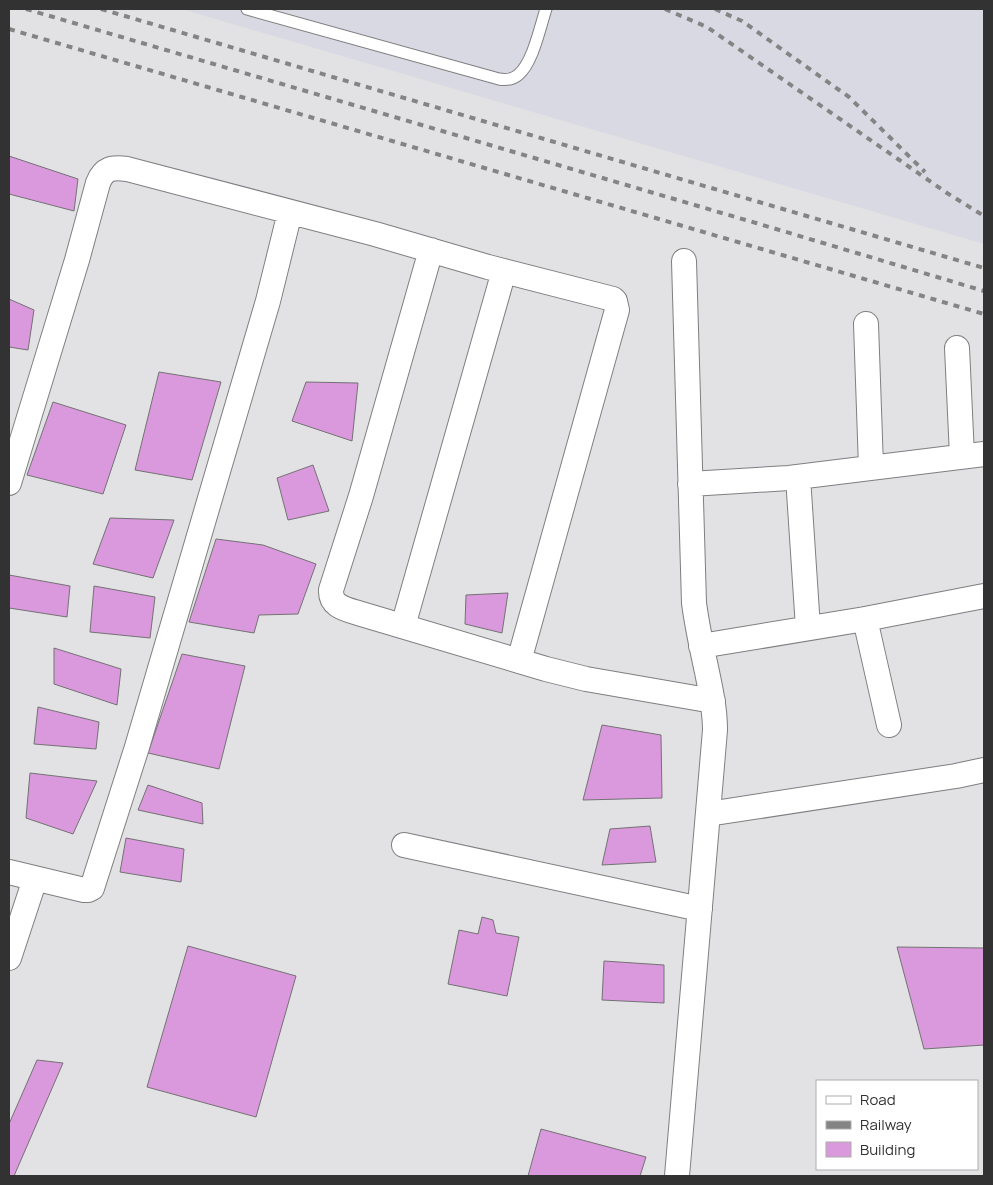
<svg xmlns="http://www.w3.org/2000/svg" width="993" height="1185" font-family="Manrope,sans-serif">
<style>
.built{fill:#d9d9e3}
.building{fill:#da99dc;stroke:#737273}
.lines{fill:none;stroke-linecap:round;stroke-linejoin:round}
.lane-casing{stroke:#7f7f81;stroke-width:13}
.street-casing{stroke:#7f7f81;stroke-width:26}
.lane{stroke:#fff;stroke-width:11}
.street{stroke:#fff;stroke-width:24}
.rail{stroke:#848485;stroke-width:4;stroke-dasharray:6 6;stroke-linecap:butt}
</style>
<rect width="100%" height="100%" fill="#e2e2e4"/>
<path class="built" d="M181 9H984V244Z"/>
<path class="building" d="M9 156 78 179 74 211 9 194Z
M9 299 34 310 28 350 9 347Z
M159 372 221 382 192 480 135 470Z
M306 382 358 383 352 441 292 421Z
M53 402 126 425 103 494 27 475Z
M313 465 329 511 288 520 277 478Z
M110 518 174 520 153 578 93 564Z
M216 539 263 545 316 564 298 614 259 615 254 633 189 622Z
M9 575 70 586 67 617 9 608Z
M94 586 155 597 150 638 90 632Z
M508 593 502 633 465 624 466 595Z
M54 648 121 669 117 705 54 684Z
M182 654 245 666 219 769 148 753Z
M38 707 99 722 96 749 34 744Z
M602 725 661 735 662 798 583 800Z
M30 773 97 781 73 834 26 818Z
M148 785 202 803 203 824 138 810Z
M650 826 656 862 602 865 610 829Z
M126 838 184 849 181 882 120 872Z
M482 917 493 920 496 933 519 937 507 996 448 984 459 930 478 934Z
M188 946 296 976 256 1117 147 1087Z
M897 947 984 948V1045L924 1049Z
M604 961 664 965V1003L602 1000Z
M37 1060 63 1063 14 1176H9V1124Z
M541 1129 646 1157 640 1176H528Z"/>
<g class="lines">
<g class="lane-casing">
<path id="lane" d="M247 9 499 79C505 80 512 80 518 75 533 63 540 27 546 9"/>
</g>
<g class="street-casing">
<path id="street" d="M431 250 361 496 331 590C330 606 345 609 358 613L546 669 586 679 713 701
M866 324 871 467
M957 348 962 456
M798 477 808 628
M9 483 77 260 98 183C104 168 112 167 127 169L375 234 488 267 613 299 615 301 617 310 519 661
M690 484 789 478 984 454
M865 619 889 725
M403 626 504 271
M701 646 865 619 984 596
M708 814 956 776 984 770
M404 845 700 909
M9 872 84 890H88L92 888 137 747 268 301 290 212
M9 958 35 879
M677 1176 715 730C715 710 711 691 707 672 702 649 697 626 694 603L684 261"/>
</g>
<use href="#lane" class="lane"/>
<use href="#street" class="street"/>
<path class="rail" d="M26 9 756 223 984 291
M101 9 984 268
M665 9 707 27 947 193 984 216
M715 9 742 21 849 97 925 172
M9 29 984 314"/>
</g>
<rect width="993" height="1185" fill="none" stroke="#323232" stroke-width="20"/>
<rect x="816" y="1080" width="162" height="90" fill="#ffffff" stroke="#adadad"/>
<rect x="826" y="1096" width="25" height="8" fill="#ffffff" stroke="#adadad"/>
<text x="860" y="1105" font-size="15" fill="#323232">Road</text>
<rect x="826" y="1121" width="25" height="8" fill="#848485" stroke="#adadad"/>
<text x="860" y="1130" font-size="15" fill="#323232">Railway</text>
<rect x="826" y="1142" width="25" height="15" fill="#da99dc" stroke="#adadad"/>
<text x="860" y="1155" font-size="15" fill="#323232">Building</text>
</svg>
